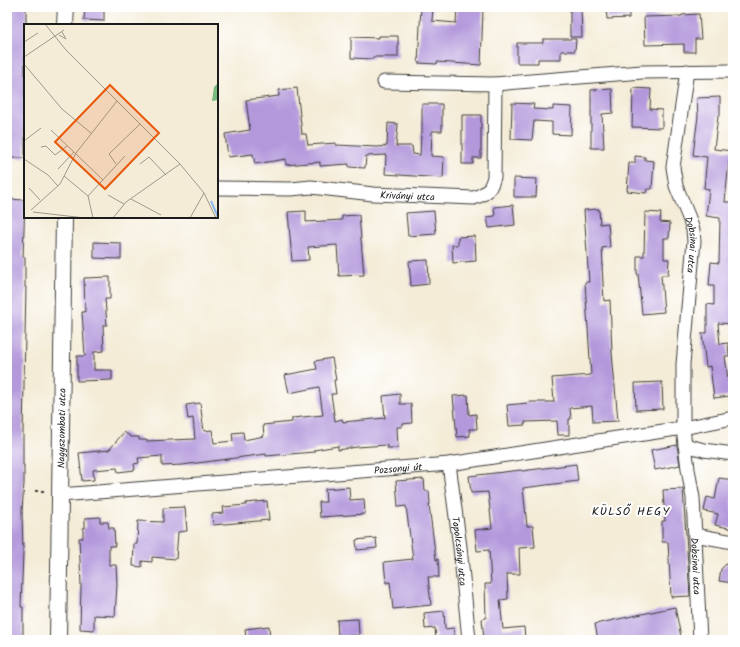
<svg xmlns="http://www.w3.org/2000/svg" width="740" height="647" font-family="Kalam,sans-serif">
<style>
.building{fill:#b398db}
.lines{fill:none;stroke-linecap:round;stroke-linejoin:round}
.minor-casing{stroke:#3c3b38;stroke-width:15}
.tertiary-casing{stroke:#3c3b38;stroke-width:18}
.path{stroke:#3c3b38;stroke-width:2;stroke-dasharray:3 3;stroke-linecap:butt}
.minor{stroke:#fff;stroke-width:13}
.tertiary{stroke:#fff;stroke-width:16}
.labels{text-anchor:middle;stroke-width:4;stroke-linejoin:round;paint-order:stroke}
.street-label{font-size:10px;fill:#1c1c1c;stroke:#fff}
.quarter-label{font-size:12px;letter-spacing:1px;fill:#1c1c1c;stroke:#fff}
.inset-river{fill:none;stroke:#88b9f4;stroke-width:2}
.inset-road{fill:none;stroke:#9e998c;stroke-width:1}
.view{fill:#e8590c;fill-opacity:0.15;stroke:#e8590c;stroke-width:2}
.inset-edge{fill:none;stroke:#1c1c1c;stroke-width:2}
</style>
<rect width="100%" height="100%" fill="#fff"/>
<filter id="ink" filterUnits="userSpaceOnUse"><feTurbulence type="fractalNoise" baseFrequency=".025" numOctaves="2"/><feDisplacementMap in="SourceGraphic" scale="8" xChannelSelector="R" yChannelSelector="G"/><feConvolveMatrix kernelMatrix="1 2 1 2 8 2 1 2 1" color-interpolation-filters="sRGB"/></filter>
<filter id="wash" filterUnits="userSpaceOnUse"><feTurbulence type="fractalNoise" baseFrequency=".012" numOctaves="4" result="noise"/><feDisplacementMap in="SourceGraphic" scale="16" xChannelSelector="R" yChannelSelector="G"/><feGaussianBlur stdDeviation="0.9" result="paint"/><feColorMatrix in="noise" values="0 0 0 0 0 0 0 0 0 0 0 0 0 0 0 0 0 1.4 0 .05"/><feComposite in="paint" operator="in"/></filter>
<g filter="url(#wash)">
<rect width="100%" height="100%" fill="#f4ecd7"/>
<g id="blocks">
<path class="building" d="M7 7H26V24H25V158H7V97H9L10 54H7Z
M85 7H104V21L84 20Z
M421 7H433L432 21 456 23 457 7H474V9H483L481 65 437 62V64L418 63Z
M570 7H581L582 37H570Z
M606 7H629V18L607 19Z
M699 14 701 39H695V52H684V44L645 45 644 17 682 16V15Z
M379 36H398V57H373V59L351 58V37L379 38Z
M543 39H576L575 51H561V59H538V63H517V43H543Z
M297 88 302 134H306L308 145 336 143V145L377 147 387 146 388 123 398 124 396 146H412L413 154 420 155 421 133H422V104H442V131H432L431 156 444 157 443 178 385 174 386 155 366 156 365 168 349 167V164L320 166V162L286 165V159L255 164 253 154 228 157 225 134 250 130 246 100 279 96V90Z
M633 88 651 89 650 109 662 110V128L632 127Z
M612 89 613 113 602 114 604 148H591V90Z
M720 97V116H718L714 149 733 151V162L729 161 725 202H733V324L718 323 720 344 728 343 729 356H725L730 396 714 398 710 366 706 367 702 333H707V304L714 305V286H709L711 262 719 263 720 218 706 216 709 189 704 188 707 157 693 155 698 116 697 98Z
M512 103 534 104 533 109 553 110V106L572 107 571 135 552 134V122L534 121 532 140 511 139Z
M462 115H481V158H473V164H462Z
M635 156 645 157V160L654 161 652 189H647L646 193 627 191 629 163H635Z
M514 178 537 179 536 197H514Z
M7 199 25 200 23 257H25V287H26L23 433V465H24V483L22 511 23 552 21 607H23V640H7Z
M513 205 515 225 489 228 487 217 495 216 494 207Z
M599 209 600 224 608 223 610 247 602 248 603 265H602L604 301 610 300 612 353 618 421 593 422 592 406 570 408 571 419H569V435H558L557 421 525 422V425L509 426 507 405 528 403V402H554L552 378 591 375 585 282H589L584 210Z
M306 211V222L342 220V216L359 215 364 275 339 276 337 245 308 247 309 260 292 261 288 212Z
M434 211 436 234 408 236 406 213Z
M645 212 661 213 660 222 670 223 669 238H664V259H669L668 275H661L664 312 642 314 638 274H637V256H644Z
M475 236 476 261 453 263 452 245H458V237Z
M94 242 121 243V259L94 258Z
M428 260 429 284 411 286 409 261Z
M110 277V299H105L107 325H103L104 351 94 352V370H112V380L77 381V356H85L82 312H85L84 278Z
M332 358 336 380H334L336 394H331L335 421 342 419 343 422 385 418 383 396 400 394V404H411L412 423 402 424V427H397L398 448H387V445L357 447 338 450V446L314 450V452L266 456V454L182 465 162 466V456L138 458 139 463 134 464 135 470 118 472 117 468 93 470 94 480 82 481 79 453 109 450 124 432 131 437H139V440H146V441L195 439 193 418 188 419 186 405 200 403 204 431 212 430 214 443 233 441 232 433 243 432 244 440 264 436 263 425 292 422V418L323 415 319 387 289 393 285 375 317 369 315 361Z
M662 382 663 409 636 410 635 383Z
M468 395 469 415 476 414 477 429H469L470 436 457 437 453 396Z
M677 445 680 465 655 470 651 450Z
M576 464 578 481 523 488 527 526H533L535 547 519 548 520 574H507L508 599 500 600 503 629 524 627 525 639 484 640 482 619 486 618 485 584H491L489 550 477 551 475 530 492 528 488 492 471 493 469 476 521 470 522 471Z
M719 478 733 480V529L715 525 718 514 704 511 707 497 715 499Z
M424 479 425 491H429L430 504 429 505 436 560 438 559 439 577H428L431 605 393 609 390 582 386 583 384 562 413 559 406 506 398 507 396 481Z
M349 487 350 500 364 499 365 514 320 517 319 502H326L325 489Z
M683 489 690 596 671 597 668 542H662V521H665L663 490Z
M267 501 269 520 213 525 212 514 224 513 223 507 246 505V503Z
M185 507 187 531 178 532 176 559 152 557V562L142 561V567L133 566 134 544H137L138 521 163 522V508Z
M100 517V522H108L109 528H114L115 546H109V565H116L117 584 115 616 94 615V630L80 629 81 585 79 538H83V528H85V518Z
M376 538 377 548 357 550 356 540Z
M733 557V583L719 581 721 569Z
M675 607 681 637 669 640H598L595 624Z
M444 611 445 629 454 628 455 638 436 640 435 628 425 629 424 613Z
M358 619 359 635 338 637 337 620Z
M269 626 270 640H246L245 629Z"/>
</g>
</g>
<g filter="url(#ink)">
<use href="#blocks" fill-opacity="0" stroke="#3c3b38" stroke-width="1"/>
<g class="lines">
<g class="minor-casing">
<g id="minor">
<path id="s1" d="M687 71 673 167 676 186 689 218 693 230 694 241 683 364V428L688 469 693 498 700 640"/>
<path d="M384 82 495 84 642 72 733 71"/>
<path id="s2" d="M217 188 291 189 311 187 373 194 474 198C487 193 490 191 494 177L495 84"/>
<path d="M685 445 704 450 733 454"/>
<path id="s3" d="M449 464 460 547 469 640"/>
<path id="s4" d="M60 495 449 464 591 442 683 428 733 418"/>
<path d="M695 535 733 542"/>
</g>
</g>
<g class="tertiary-casing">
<g id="tertiary">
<path d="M65 25 66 7"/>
<path id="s5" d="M58 640 64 217"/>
</g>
</g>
<path class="path" d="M35 491H46"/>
<use href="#minor" class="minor"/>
<use href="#tertiary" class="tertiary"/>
</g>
</g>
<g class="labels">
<g class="street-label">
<text dy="4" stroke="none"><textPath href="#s2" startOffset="191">Kriványi utca</textPath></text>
<text dy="4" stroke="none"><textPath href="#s1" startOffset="178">Dobsinai utca</textPath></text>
<text dy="4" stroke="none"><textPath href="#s5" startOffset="212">Nagyszombati utca</textPath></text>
<text dy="4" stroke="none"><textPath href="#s4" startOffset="339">Pozsonyi út</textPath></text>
<text dy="4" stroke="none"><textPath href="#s3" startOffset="88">Tapolcsányi utca</textPath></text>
<text dy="4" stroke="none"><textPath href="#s1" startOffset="501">Dobsinai utca</textPath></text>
</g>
<g class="quarter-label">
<text x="631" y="515">KÜLSŐ HEGY</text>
</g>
</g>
<g transform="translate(24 24)">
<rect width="194" height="194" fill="#f4ecd7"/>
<path d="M194 59V76L188 77 190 63Z" fill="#78bb7e"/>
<path class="inset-river" d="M187 177 194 193"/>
<path class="inset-road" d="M21 0 42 26 156 140 180 169 192 194M35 11 42 15 38 8M0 18 14 9M0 33 40 6M0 40 38 85 67 109M27 106 79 156M0 117 17 104M17 123 22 122 31 131 43 122M0 135 24 151 34 162M92 140 85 130 116 100M116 140 125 133 142 151M34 145 50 128M40 152 64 172M5 164 16 176M84 171 100 180M107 175 137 191M7 186 36 160 52 129 93 77M9 188 61 194M69 194 64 172 101 132M89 194 102 178 156 140M166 194 180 169"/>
<path class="view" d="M86 61 135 109 81 165 31 118Z"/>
<rect width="194" height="194" class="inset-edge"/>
</g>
<rect width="740" height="647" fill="none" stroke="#fff" stroke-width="24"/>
</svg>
